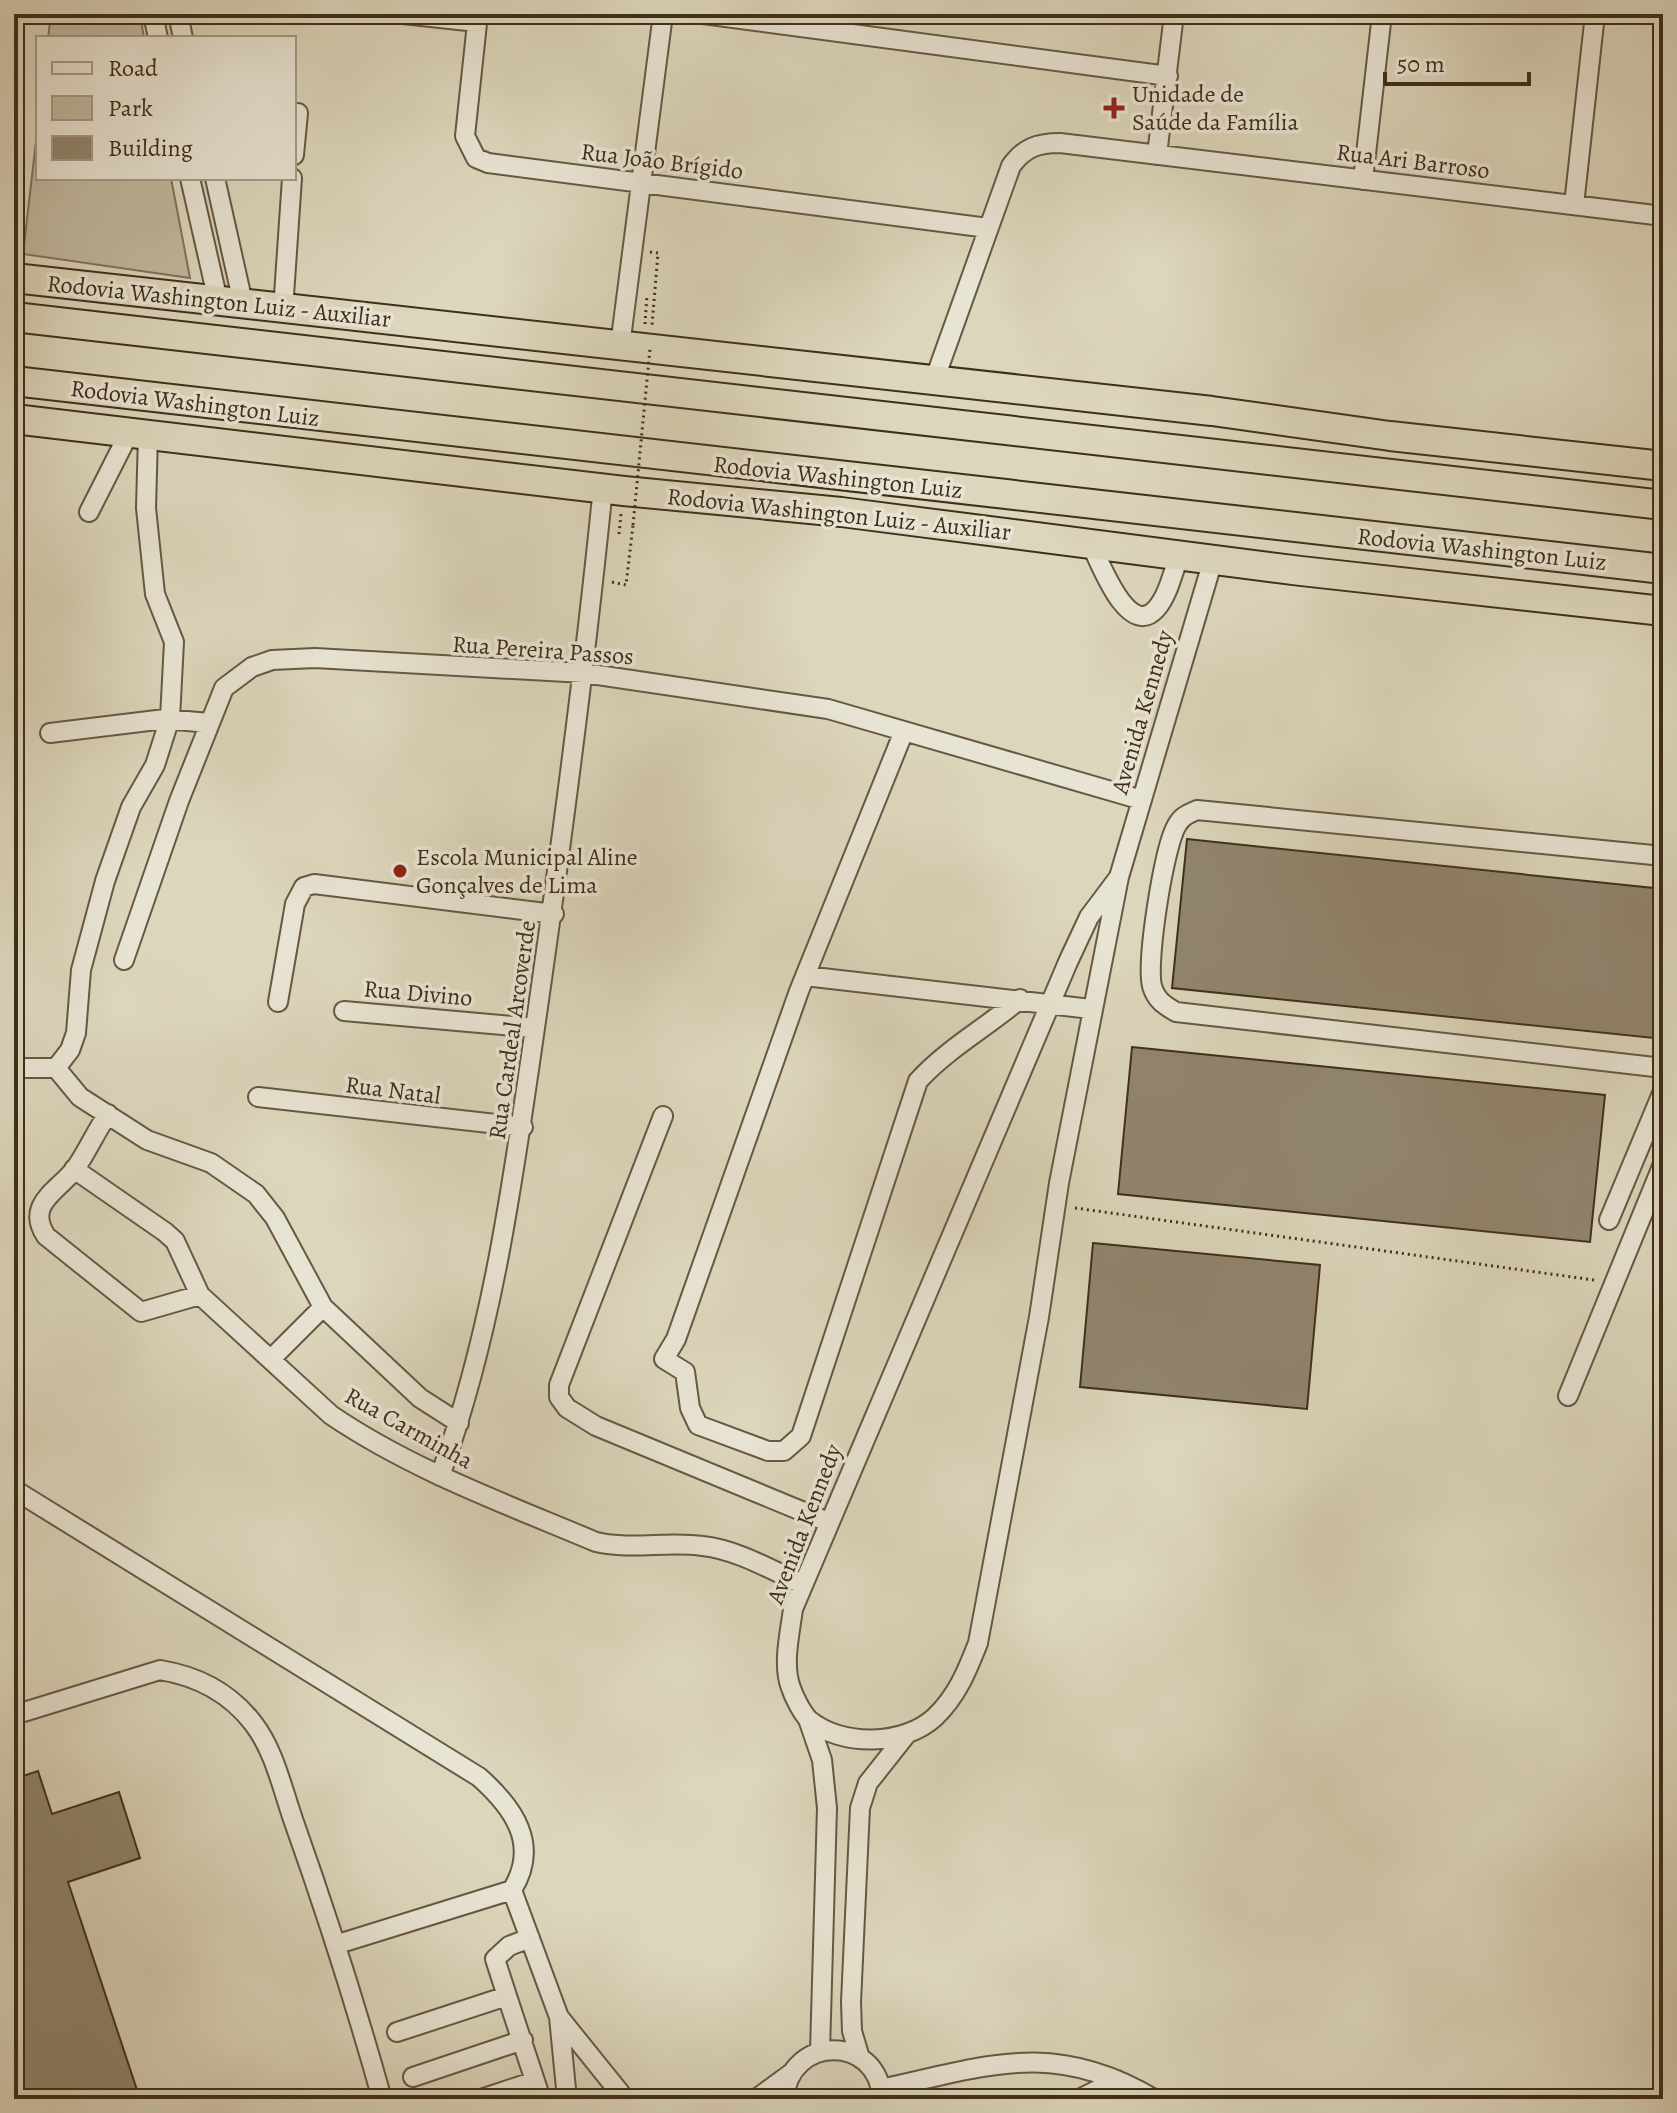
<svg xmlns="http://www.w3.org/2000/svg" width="1677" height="2113" font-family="Alegreya,serif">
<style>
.green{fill:#c1b9a1;stroke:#80745e;stroke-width:2}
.building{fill:#91856f;stroke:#402e1b;stroke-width:2}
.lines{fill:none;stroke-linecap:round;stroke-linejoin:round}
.minor-casing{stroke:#675843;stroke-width:22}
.highway-casing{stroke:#402e1b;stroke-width:32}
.path{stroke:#402e1b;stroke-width:3;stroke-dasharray:2 4;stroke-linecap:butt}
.minor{stroke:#e8e4d3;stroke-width:18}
.highway{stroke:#dcd6bc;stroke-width:28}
.path-bridge{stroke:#402e1b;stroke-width:3;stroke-dasharray:2 4;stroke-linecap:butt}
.poi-dot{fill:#8f2418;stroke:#e8e4d3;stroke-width:3}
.labels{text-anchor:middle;stroke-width:7;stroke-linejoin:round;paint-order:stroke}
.poi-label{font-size:24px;fill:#402e1b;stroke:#e8e4d3;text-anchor:start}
.street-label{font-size:24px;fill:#402e1b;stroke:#e8e4d3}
</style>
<rect width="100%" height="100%" fill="#dcd6bc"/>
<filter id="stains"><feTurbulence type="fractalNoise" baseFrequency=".0025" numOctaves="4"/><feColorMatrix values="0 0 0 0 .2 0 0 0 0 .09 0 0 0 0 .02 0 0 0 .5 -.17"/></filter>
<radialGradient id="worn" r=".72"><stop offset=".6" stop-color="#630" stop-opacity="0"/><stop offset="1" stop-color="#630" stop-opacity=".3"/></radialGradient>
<path class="green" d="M51 14H140L144 38H48Z
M38 124V178H171L190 278 23 254Z"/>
<path class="building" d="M1187 839 1663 889V1039L1172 988Z
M1132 1047 1605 1095 1590 1242 1118 1194Z
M1093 1243 1320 1265 1307 1409 1080 1387Z
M38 1771 52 1814 119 1792 140 1858 68 1882 140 2099H14V1779Z"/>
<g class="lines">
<g class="minor-casing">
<path id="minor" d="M153 14 158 38
M178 14 183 38
M403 14 477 22
M478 14 465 136 476 158 488 163 988 228
M703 14 1168 76
M294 155 298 113
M1157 155 1174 14
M190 178 218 301
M215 178 243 303
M1363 180 1382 14
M1574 205 1595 14
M283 310 292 178
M620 346 663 14
M934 381 1011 166C1024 148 1037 143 1060 143L1663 216
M89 512 129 433
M1090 542C1099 560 1128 640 1156 609 1168 596 1173 572 1179 556
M904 731 799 991 676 1339 664 1359 685 1372 690 1408 698 1425 768 1451H784L801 1436 918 1081C947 1049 987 1027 1020 999
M50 733 165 719 209 723
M1663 856 1197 810C1188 814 1182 816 1177 825 1164 846 1146 961 1152 986 1156 1000 1164 1005 1176 1012L1663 1068
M1119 877 1089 917 1068 962 793 1609C790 1633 782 1665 791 1688 794 1697 802 1713 809 1720 842 1747 904 1746 935 1717 957 1696 967 1671 978 1643L1039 1317 1059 1183 1119 877 1213 560
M124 960 179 801 224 688 252 667 272 660 315 658 584 673 828 709 1142 800
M805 976 1091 1009
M278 1002 295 904 304 887 314 884 554 914
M344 1011 535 1028
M14 1068H56L80 1097 147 1140 211 1163 256 1194 275 1218 323 1307 420 1398 459 1423
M56 1068 70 1050 76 1033 81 970 105 881 131 807 155 765 170 718 174 642 155 594 146 508 148 435
M258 1097 523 1127
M108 1114C96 1131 87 1152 75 1169 58 1191 25 1204 46 1236L141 1312 200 1295
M663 1116 559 1385V1397L567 1408 596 1426 828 1522
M74 1169 165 1232 175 1241 200 1295 331 1415C412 1470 506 1504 596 1542 632 1550 667 1541 703 1546 738 1550 771 1570 802 1584
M1609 1220 1663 1091
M272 1358 323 1307
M1568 1396 1663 1164
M440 1476C493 1332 513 1179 535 1028 561 848 585 668 603 487
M18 1492 479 1777C514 1808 540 1845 512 1890L338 1944
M14 1715 160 1670C197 1676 229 1692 253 1723 275 1751 283 1792 295 1825 327 1915 356 2006 382 2099
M808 1719 822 1760 827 1808 820 2051
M512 1890 559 2017 567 2099
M507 1996 495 1959 509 1946 530 1938
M559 2017 625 2099
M397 2032 507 1996 541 2099
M860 2058 852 2031 851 2002 860 1808 868 1783 906 1735
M413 2077 523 2040
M881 2089C987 2066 1053 2039 1154 2099
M481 2099 535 2081
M756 2099 790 2074
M784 2099C789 2034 879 2034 882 2099
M1079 2099 1117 2080"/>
</g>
<g class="highway-casing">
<path id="highway" d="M14 278 1212 411 1390 436 1663 466
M14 317 1663 505
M14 381 1663 569
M14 419 624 491 841 512 1301 571 1663 611"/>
</g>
<path class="path" d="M650 252 658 253 652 325
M645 324 647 295
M619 534 621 514
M612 582 626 585 633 525
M1075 1208 1594 1280"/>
<use href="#minor" class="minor"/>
<use href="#highway" class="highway"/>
<path class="path-bridge" d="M633 525 650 349"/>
</g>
<g class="poi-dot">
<path d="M1110 96h8v8h8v8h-8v8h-8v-8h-8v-8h8z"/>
<circle cx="400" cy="871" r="8"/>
</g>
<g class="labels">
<g class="poi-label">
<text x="1132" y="102">Unidade de<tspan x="1132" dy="28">Saúde da Família</tspan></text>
<text x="416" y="865">Escola Municipal Aline<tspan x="416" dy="28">Gonçalves de Lima</tspan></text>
</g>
<g class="street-label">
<text transform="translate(662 161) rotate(7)" y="8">Rua João Brígido</text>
<text transform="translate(1413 161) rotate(7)" y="8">Rua Ari Barroso</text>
<text transform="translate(219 301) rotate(6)" y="8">Rodovia Washington Luiz - Auxiliar</text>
<text transform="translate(195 403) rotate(7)" y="8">Rodovia Washington Luiz</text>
<text transform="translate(838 477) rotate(6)" y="8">Rodovia Washington Luiz</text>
<text transform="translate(839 514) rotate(6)" y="8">Rodovia Washington Luiz - Auxiliar</text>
<text transform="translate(1482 549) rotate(6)" y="8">Rodovia Washington Luiz</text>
<text transform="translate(543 650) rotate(4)" y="8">Rua Pereira Passos</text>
<text transform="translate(1142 712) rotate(-74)" y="8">Avenida Kennedy</text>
<text transform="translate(418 993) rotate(5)" y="8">Rua Divino</text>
<text transform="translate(512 1030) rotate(-82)" y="8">Rua Cardeal Arcoverde</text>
<text transform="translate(393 1090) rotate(7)" y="8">Rua Natal</text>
<text transform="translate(409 1428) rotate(29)" y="8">Rua Carminha</text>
<text transform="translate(804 1524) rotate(-69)" y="8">Avenida Kennedy</text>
</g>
</g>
<rect width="1677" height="2113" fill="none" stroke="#dcd6bc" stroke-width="48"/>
<rect x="16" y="16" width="1645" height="2081" fill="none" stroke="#402e1b" stroke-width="4"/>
<rect x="24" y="24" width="1629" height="2065" fill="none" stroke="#402e1b" stroke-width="2"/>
<rect x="36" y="36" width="260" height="144" fill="#e8e4d3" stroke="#a59b89" stroke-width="2"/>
<rect x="52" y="62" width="40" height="12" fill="#e8e4d3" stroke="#a59b89" stroke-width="2"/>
<text x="108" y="76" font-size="24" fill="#402e1b">Road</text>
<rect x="52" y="96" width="40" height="24" fill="#c1b9a1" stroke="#a59b89" stroke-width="2"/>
<text x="108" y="116" font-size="24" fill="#402e1b">Park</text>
<rect x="52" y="136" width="40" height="24" fill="#91856f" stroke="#a59b89" stroke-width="2"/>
<text x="108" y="156" font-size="24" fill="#402e1b">Building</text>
<path d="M1385 72v12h144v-12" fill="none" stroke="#402e1b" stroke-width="4"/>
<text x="1397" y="72" font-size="24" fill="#402e1b" stroke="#e8e4d3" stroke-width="6" paint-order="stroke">50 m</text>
<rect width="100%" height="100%" filter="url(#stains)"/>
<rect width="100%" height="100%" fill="url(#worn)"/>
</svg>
